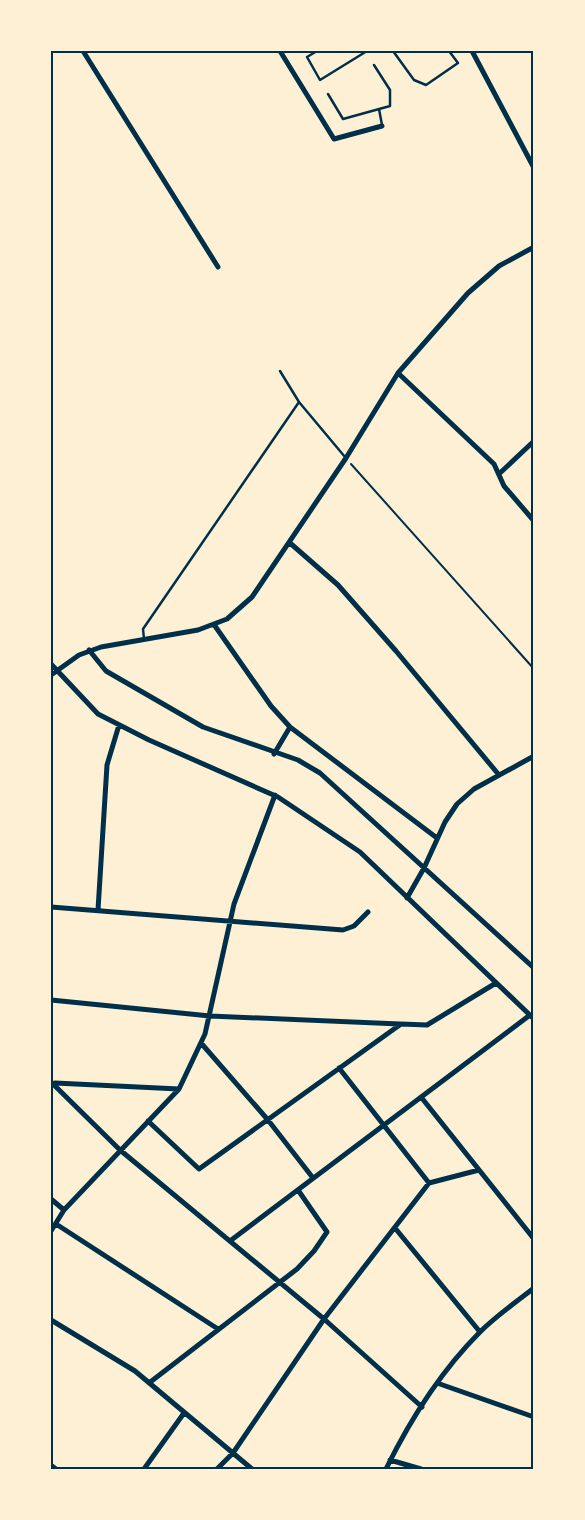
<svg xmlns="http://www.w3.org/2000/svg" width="585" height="1520" font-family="'DM Sans',sans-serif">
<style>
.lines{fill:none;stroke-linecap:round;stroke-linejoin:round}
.path{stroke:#003049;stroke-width:2}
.service{stroke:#003049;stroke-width:2.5}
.minor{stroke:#003049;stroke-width:5}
.tertiary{stroke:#003049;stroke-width:6}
.neatline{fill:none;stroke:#003049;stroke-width:2}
</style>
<rect width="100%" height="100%" fill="#fdf0d5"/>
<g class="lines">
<path class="path" d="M351 464 534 669"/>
<path class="service" d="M317 51 307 57 320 80 367 51
M393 51 414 80 426 85 458 63 449 51
M328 94 343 119 390 106V90L374 65
M379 109 382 125
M280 371 299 402 345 457
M144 639 143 629 299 402"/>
<path class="minor" d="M83 51 218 267
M280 51 334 139 382 126
M472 51 534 168
M398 373 494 464 504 486 534 521
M500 473 534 441
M290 543 338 585 396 651 499 775
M215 626 271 706 290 727 437 838
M89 650 106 671 203 727 298 760 320 773 534 968
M51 664 98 714 149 740 278 797 360 852 534 1019
M51 675 79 655 101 647 198 630 227 619 252 597 346 458 398 373 468 293 499 266 534 247
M274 754 290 727
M407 898 424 868 445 822 457 804 474 789 534 756
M51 907 343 930 354 926 368 912
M98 910 107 765 119 725
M51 1000 210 1016 400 1024
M201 1043 268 1120 313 1178
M339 1068 429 1183
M51 1082 120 1150 324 1319 422 1407
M55 1083 179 1089
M421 1097 534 1239
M148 1121 199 1169 401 1024 427 1025 496 983
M51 1199 64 1210
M56 1224 218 1329
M395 1228 480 1332
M51 1231 64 1210 179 1089 205 1034 234 904 275 795
M230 1241 530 1015
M51 1320 135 1371 252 1469
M149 1383 297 1269 314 1251 327 1232 298 1190
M437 1383 534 1417
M390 1460 421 1469
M144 1469 184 1413
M217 1469 233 1453 324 1319 429 1183 479 1170
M386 1469C410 1420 441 1371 480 1332 496 1316 516 1302 534 1288"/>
<path class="tertiary" d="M51 1466 55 1469"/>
</g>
<rect width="585" height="1520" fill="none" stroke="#fdf0d5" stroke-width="105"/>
<rect x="52" y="52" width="480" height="1416" class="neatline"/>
</svg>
